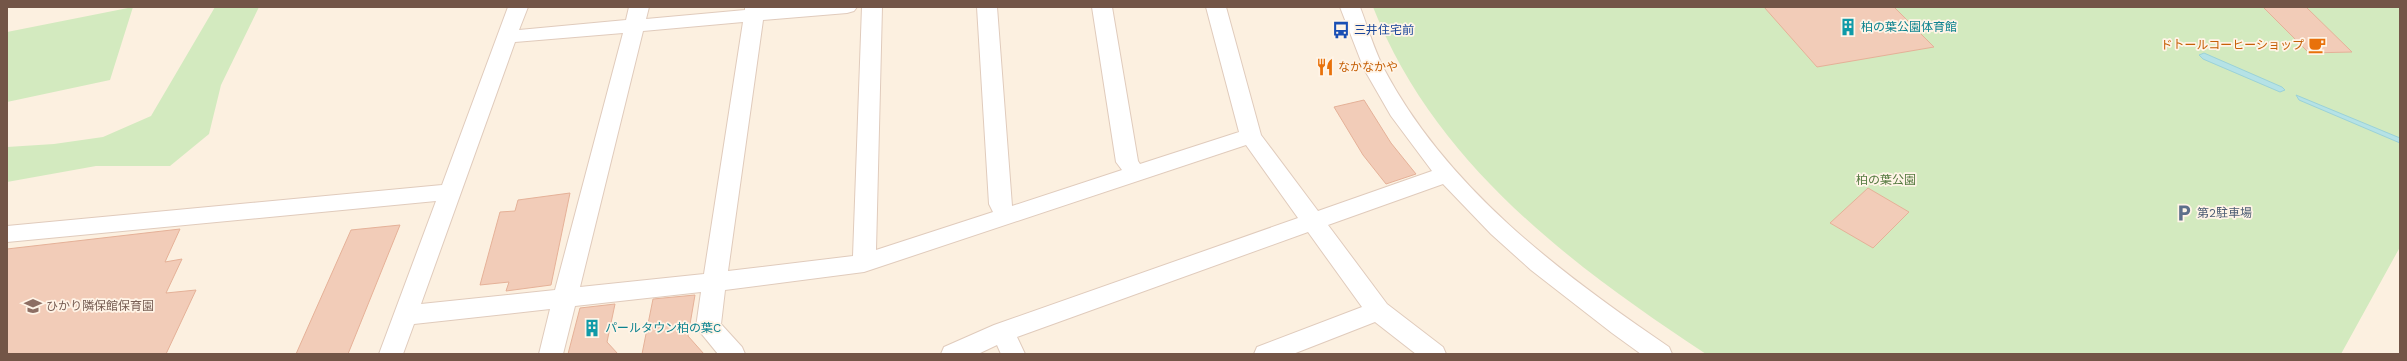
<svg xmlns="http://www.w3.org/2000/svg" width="2407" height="361" font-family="'Work Sans','Noto Sans JP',sans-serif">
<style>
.green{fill:#d3eabf}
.water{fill:#b5e2e6;stroke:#9bd2d8}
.building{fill:#f2ccb8;stroke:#e5b198}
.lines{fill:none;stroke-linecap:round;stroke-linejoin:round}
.minor-casing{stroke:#e0cbbc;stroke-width:2}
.minor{fill:#fff;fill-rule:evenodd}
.labels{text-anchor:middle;stroke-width:3.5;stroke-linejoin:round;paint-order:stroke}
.culture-label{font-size:12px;fill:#0d838f;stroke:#fff4e7;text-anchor:start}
.transit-label{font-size:12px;fill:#164399;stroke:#fff4e7;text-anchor:start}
.food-label{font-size:12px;fill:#c56008;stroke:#fff4e7;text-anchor:end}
.park-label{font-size:12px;fill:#54793f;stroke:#fff4e7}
.service-label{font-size:12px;fill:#4e5e75;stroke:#fff4e7;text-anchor:start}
.education-label{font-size:12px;fill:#785e54;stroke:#fff4e7;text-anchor:start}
</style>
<rect width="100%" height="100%" fill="#fcf0e0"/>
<path class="green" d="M133 7 110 80 7 102V32Z
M215 7H259L221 85 209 134 170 166H96L7 182V147L54 144 103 137 151 116Z
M1373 7H2400V247L2341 354H1706C1571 265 1434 163 1373 7Z"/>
<path class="water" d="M2204 53 2282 87 2285 90 2280 92 2203 59 2199 55Z
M2296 95 2400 138V143L2299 100Z"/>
<path class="building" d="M1764 7H1894L1934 47 1817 67Z
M2263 7H2306L2352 52 2309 53Z
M1364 100 1391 143 1416 174 1386 184 1363 155 1334 107Z
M1868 188 1909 212 1873 248 1830 223Z
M570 193 551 285 506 291 509 282 480 285 500 212 515 211 518 200Z
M400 225 348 354H296L351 230Z
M180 229 165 262 182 259 166 293 196 290 166 354H7V249Z
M695 295 688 336 704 354H642L653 299Z
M615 304 607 342 618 354H568L580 308Z"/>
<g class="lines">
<g class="minor-casing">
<path id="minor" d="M508 7H528L519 30 626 20 629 7H649L646 19 745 10V7H857L854 11 847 13 763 20 728 271 853 256 862 7H882L876 250 993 212 989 204 977 7H997L1012 206 1122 170 1116 162 1092 7H1112L1138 161 1140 164 1239 132 1206 7H1226L1261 135 1318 211 1432 171 1391 116 1364 69 1340 7H1360C1368 28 1374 49 1384 69 1447 188 1560 273 1669 347L1672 354H1641L1612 333 1531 270 1491 234 1443 184 1328 225 1387 304 1443 347 1446 354H1416L1375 322 1293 354H1254L1257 347 1362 307 1308 232 1017 337 1025 354H1001L997 345 978 354H941L944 347 994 325 1298 218 1246 145 864 272 725 290 721 324 742 347 745 354H718L696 327 701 292 575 306 563 354H539L550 309 414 324 403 354H379L436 201 7 242V226L442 185ZM743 22 704 274 580 287 643 31ZM623 33 555 290 421 304 515 42Z"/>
</g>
<use href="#minor" class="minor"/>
</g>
<defs>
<g id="building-bare" transform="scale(1.38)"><path d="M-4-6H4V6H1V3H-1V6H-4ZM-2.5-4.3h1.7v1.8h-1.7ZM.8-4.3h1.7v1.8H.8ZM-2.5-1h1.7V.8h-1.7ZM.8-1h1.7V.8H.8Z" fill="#0f9aa8" stroke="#fff4e7" stroke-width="2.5" paint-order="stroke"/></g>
<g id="bus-bare" transform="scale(1.38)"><path d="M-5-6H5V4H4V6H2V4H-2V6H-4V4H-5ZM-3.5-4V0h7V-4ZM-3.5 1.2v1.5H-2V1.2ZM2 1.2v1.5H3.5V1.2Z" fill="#1a4fb4" stroke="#fff4e7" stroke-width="2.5" paint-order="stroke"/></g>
<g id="cafe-bare" transform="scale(1.38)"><path d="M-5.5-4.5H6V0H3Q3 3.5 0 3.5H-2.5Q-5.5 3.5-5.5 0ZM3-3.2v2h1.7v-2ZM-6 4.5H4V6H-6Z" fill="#e8710a" stroke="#fff4e7" stroke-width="2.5" paint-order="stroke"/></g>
<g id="restaurant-bare" transform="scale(1.38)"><path d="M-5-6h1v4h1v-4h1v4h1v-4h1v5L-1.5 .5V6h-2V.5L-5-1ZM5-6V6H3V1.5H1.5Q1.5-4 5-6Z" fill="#e8710a" stroke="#fff4e7" stroke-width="2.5" paint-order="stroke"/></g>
<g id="parking-bare" transform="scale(1.38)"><path d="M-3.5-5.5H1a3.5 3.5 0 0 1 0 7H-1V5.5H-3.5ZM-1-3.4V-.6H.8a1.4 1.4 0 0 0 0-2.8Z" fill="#5c6f8a" stroke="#fff4e7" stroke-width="2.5" paint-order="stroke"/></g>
<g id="school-bare" transform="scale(1.38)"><path d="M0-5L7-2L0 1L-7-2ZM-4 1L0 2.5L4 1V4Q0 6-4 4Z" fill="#8d6e63" stroke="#fff4e7" stroke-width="2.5" paint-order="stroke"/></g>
</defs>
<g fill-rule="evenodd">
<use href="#building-bare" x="1848" y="27"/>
<use href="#bus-bare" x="1341" y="30"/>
<use href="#cafe-bare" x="2317" y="45"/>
<use href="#restaurant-bare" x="1325" y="67"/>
<use href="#parking-bare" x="2184" y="213"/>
<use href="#school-bare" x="33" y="306"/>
<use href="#building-bare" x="592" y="328"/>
</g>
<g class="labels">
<g class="culture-label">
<text x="1861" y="31">柏の葉公園体育館</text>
<text x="605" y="332">パールタウン柏の葉C</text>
</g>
<g class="transit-label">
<text x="1354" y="34">三井住宅前</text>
</g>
<g class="food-label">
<text x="2304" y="49">ドトールコーヒーショップ</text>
<text x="1338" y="71" text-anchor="start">なかなかや</text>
</g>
<g class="park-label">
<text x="1886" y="184">柏の葉公園</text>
</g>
<g class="service-label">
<text x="2197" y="217">第2駐車場</text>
</g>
<g class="education-label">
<text x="46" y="310">ひかり隣保館保育園</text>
</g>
</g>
<rect width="2407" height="361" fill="none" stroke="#735547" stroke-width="16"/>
</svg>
